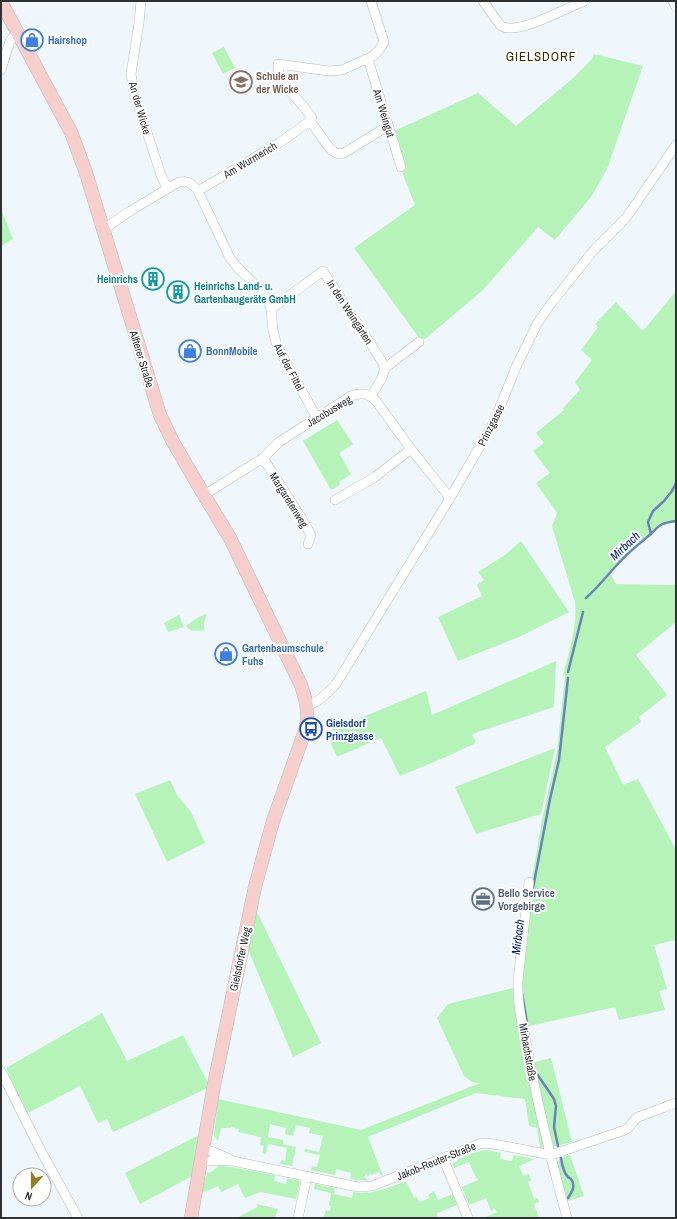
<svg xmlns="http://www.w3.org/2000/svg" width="677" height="1219" font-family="'Archivo Narrow',sans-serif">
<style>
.green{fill:#b6f3b8}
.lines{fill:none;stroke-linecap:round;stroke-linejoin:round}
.stream{stroke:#6985b8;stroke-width:2.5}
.street-casing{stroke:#b6bdc2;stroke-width:10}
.secondary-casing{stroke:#b6bdc2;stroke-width:14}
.street{stroke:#fff;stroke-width:9}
.secondary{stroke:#f6cfcc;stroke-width:13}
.labels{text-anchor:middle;stroke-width:4;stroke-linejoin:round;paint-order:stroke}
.shop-label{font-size:11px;font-weight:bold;fill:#366cbe;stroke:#fff;text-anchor:start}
.education-label{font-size:11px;font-weight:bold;fill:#785e54;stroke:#fff;text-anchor:start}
.street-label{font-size:11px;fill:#2f3234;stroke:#fff}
.culture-label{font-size:11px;font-weight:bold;fill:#0d838f;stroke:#fff;text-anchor:end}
.transit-label{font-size:11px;font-weight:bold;fill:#164399;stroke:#fff;text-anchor:start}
.service-label{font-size:11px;font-weight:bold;fill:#4e5e75;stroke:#fff;text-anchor:start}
.water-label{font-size:12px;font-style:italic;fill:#002073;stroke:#fff}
.quarter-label{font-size:13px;letter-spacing:1px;fill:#372c01;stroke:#fff}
</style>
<rect width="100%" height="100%" fill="#eff7fc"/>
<path class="green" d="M224 47 235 68 223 74 212 53Z
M594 54 643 66 607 169 591 197 555 240 538 227 483 290 425 339 419 338 354 248 415 205 402 172 406 170 394 131 478 93 516 126 572 79 591 60Z
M1 209 13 239 1 246Z
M676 291V521L669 522 658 526 645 540 639 542 629 552 615 567 610 573 616 584 676 585V622L636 655 667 695 639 717 641 722 605 747 623 785 638 779 675 848H676V940L654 945 667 989 659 991 665 1010 619 1020 615 1007 525 1027 520 989 531 884 542 820 557 751 565 676H563C568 653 578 625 575 602L552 526 557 513 536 483 550 473 533 451 544 443 536 433 564 410 563 408 580 390 575 382 592 360 581 350 598 327 595 324 616 302 643 331Z
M337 420 353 444 339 453 351 474 339 482 340 485 331 490 303 441Z
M521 541 569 612 519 637 458 661 438 617 482 596 477 585 484 580 478 572 505 555Z
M205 614 207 615C204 620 203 625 205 630 198 631 190 632 186 626L195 619Z
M179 615 184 627 168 632 164 623Z
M556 661 554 707 472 734 476 743 448 756 400 776 381 738 337 757 326 732 426 691 432 715Z
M555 748 541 814 476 834 455 787Z
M170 780 177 795 191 812 205 843 167 862 135 794Z
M256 910 321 1043 293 1057 248 949Z
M517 987 544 1146 542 1148H540L537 1128 529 1126 525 1099 476 1093 368 1137 383 1176 377 1172 375 1174 374 1173 372 1175 370 1174 368 1176 366 1174 364 1177 369 1181 350 1179 351 1173 336 1169 335 1175 311 1170 312 1166 317 1167 320 1155 304 1152 305 1149 319 1152 323 1136 309 1133 310 1128 296 1125 293 1136 285 1134 286 1128 270 1124 268 1137 283 1140V1144L296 1147 292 1166 280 1164 281 1160 285 1161 287 1148 268 1144 266 1154 262 1153 264 1146 260 1145 261 1137 238 1132 239 1129 231 1127V1128H221L218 1141 214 1136 218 1099 361 1130 480 1083 472 1082 464 1076 437 1018 448 1004Z
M102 1013 127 1061 183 1035 210 1087 113 1132 107 1119 98 1123 80 1086 26 1114 6 1068Z
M551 1058 572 1142 552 1147 531 1063Z
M199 1135 192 1176 140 1204 125 1173Z
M485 1150 501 1153 500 1159 512 1161 514 1155 535 1159 519 1166 523 1176 529 1174 531 1180 528 1182 534 1199 538 1198 539 1202 534 1204 539 1218H483L497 1212 495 1209 491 1211 486 1198 469 1205 462 1187 478 1180 477 1177 476 1178 469 1162 454 1168 453 1164C458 1158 477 1151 485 1150Z
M570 1155 584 1196 565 1202 556 1164C558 1158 565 1157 570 1155Z
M219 1165 275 1175 274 1181 286 1184 287 1178 300 1181 296 1199 260 1192 245 1198 238 1184 221 1192 218 1186 201 1193 207 1173 213 1171Z
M406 1181 414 1198 417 1197 419 1202 430 1198 428 1195 434 1191 438 1200 453 1194 457 1205 437 1213 438 1218H323L326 1210 330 1211 331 1206H329L331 1193 314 1189 315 1184 335 1188 334 1194 352 1198 353 1192C373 1195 388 1188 406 1181Z
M257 1204 278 1209 275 1218H236L258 1207Z"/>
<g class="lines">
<path class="stream" d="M651 534C660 524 662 523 676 521
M586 598C597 588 606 577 616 566 627 553 639 544 651 534L648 522 653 511 664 501 672 491 676 483
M568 672 583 612
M533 888 550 799 559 760 568 678
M522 993 529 1035
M535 1071 554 1099 556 1106 554 1127 558 1146
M561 1158C562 1165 564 1173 568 1177 569 1178 570 1178 571 1179 576 1186 572 1192 568 1198"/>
<g class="street-casing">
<path id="street" d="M141 1 139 23 131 74 134 93 161 175 167 188
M483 1 500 25C503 27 505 28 508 28 527 30 566 8 585 1
M673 1 676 7
M368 59 401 167
M1 70 10 41 17 33
M310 121 312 118 304 107 286 87 279 77 278 64 329 71 342 70 373 56 379 50 384 42 371 1
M198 191 230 258 238 268 261 290 267 298 271 309 273 331 277 346 317 418
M104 229 130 211 179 182C187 180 193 183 198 191L279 143 310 121 331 150 339 154 344 153 388 126
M271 309 323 271 381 360 385 368
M371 396 382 378 385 368 419 342
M263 458 302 519 311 535 308 544
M204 495 263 458 279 442 351 396C361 392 369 393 376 401L411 449 450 498
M335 500 375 477 411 449
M307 706C320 701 327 694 336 684L450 498 494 422 516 367 537 324 550 305 593 251 626 218 676 145
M529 882 518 980C517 1004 523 1029 528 1052 538 1108 552 1163 567 1218
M1 1071 41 1151 78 1218
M203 1148 230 1159
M443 1158 468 1218
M201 1161H233L358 1187 372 1186 482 1143 494 1144 551 1155 625 1130C631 1127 632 1121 638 1117L676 1103
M298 1218 307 1176"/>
</g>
<g class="secondary-casing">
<path id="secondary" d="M1 2 71 132 86 173 160 415 173 442 204 495 230 538 301 685C306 700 309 712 306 728L273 821 255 887 214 1085 191 1218"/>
</g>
<use href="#street" class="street"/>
<use href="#secondary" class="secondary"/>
</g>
<defs>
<g id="shop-ring" transform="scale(1.15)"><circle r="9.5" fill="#fff" stroke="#3f7fe0" stroke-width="1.5"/><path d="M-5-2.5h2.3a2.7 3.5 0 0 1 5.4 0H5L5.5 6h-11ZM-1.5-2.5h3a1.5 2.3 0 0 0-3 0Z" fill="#3f7fe0"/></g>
<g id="school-ring" transform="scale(1.15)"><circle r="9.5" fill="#fff" stroke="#8d6e63" stroke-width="1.5"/><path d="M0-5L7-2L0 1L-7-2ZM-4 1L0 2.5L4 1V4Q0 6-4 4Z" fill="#8d6e63"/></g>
<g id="building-ring" transform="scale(1.15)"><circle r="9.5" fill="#fff" stroke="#0f9aa8" stroke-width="1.5"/><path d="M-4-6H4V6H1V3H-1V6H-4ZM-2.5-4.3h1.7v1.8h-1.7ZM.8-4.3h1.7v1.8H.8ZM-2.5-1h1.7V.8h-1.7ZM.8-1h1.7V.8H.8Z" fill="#0f9aa8"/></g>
<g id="bus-ring" transform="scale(1.15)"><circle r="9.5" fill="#fff" stroke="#1a4fb4" stroke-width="1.5"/><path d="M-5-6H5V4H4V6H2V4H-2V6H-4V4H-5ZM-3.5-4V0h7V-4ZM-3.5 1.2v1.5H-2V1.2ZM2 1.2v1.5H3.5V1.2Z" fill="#1a4fb4"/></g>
<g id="office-ring" transform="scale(1.15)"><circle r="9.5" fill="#fff" stroke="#5c6f8a" stroke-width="1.5"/><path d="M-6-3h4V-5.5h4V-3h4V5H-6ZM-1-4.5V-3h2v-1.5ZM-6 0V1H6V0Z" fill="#5c6f8a"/></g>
</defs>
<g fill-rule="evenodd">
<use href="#shop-ring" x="32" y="40"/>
<use href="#school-ring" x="241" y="82"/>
<use href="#building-ring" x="153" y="279"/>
<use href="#building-ring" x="178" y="292"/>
<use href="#shop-ring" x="190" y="351"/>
<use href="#shop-ring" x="226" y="654"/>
<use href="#bus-ring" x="311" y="729"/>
<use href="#office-ring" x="483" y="899"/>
</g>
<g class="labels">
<g class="shop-label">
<text x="48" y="44">Hairshop</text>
<text x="206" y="355">BonnMobile</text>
<text x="242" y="652">Gartenbaumschule<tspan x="242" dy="13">Fuhs</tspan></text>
</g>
<g class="education-label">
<text x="256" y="80">Schule an<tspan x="256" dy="13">der Wicke</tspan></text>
</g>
<g class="street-label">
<text transform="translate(140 108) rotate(74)" y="4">An der Wicke</text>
<text transform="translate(384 113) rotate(73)" y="4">Am Weingut</text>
<text transform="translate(250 160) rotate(-31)" y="4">Am Wurmerich</text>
<text transform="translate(350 312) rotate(57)" y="4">In den Weingärten</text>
<text transform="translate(142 359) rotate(73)" y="4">Alfterer Straße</text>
<text transform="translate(289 367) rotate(62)" y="4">Auf der Fittel</text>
<text transform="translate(329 411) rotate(-31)" y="4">Jacobusweg</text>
<text transform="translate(491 425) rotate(-63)" y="4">Prinzgasse</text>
<text transform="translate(289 500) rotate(58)" y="4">Margaretenweg</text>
<text transform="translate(240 959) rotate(-78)" y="4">Gielsdorfer Weg</text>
<text transform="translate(528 1052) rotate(80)" y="4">Mirbachstraße</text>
<text transform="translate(436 1161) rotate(-22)" y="4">Jakob-Reuter-Straße</text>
</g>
<g class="culture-label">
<text x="138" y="283">Heinrichs</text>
<text x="194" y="290" text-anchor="start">Heinrichs Land- u.<tspan x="194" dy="13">Gartenbaugeräte GmbH</tspan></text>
</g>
<g class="transit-label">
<text x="326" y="727">Gielsdorf<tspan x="326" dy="13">Prinzgasse</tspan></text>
</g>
<g class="service-label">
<text x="498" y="897">Bello Service<tspan x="498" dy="13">Vorgebirge</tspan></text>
</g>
<g class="water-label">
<text transform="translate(625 546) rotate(-43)" y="4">Mirbach</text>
<text transform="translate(518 937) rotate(-83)" y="4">Mirbach</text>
</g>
<g class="quarter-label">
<text x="541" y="61">GIELSDORF</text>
</g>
</g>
<rect width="677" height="1219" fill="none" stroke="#2f3234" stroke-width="4"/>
<g transform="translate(32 1187) rotate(201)"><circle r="19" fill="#ffffff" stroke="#acadae"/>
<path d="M0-3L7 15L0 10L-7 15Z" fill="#947d24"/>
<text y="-6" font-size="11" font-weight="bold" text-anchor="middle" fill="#2f3234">N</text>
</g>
</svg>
